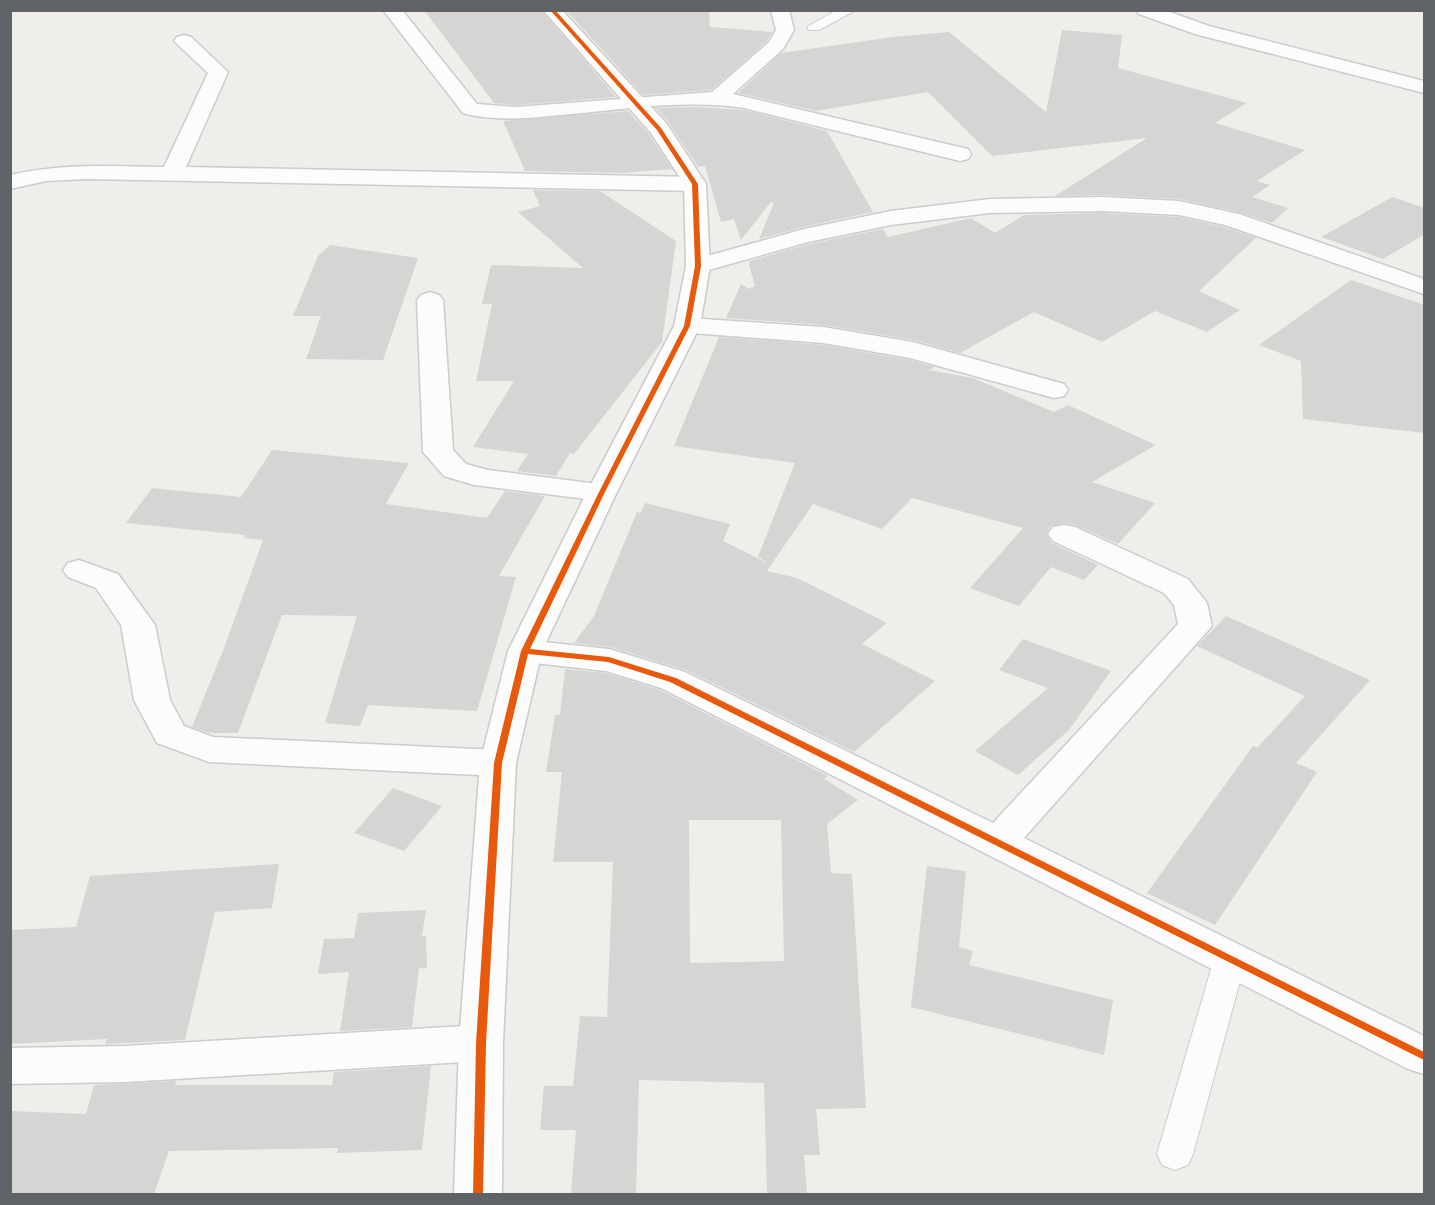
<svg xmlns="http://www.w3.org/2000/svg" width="1435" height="1205" font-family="Ubuntu,sans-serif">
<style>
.building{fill:#d6d5d3;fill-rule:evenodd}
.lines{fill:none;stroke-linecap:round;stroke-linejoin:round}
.lane-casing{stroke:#cbcccc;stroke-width:2}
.street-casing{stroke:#cbcccc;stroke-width:3}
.secondary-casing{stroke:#cacacb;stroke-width:3}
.lane{fill:#fdfcfc;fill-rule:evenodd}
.street{fill:#fdfcfc;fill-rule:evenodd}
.secondary{fill:#fdfcfc;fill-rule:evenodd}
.cycleway-casing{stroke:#fff;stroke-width:3}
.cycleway{fill:#e8590c;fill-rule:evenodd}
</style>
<rect width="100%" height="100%" fill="#efeeea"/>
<path class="building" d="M424 10H541L616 97 516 105 494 103Z
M566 10H709L710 27 772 32 767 41 711 90 643 95Z
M1062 30 1122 35 1118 68 1247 103 1215 123 1305 150 1257 181 1270 185 1252 197 1288 208 1272 223 1239 212 1179 199 1103 195 1055 196 1147 138 992 156 928 92 816 111 738 93 781 53 893 37 949 32 1046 112Z
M699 107 744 110 827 131 873 212 803 227 759 239 774 203 771 202 741 240 734 219 721 222 705 166 698 167 669 123 656 108Z
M628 111 649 134 672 169 622 173 525 171 503 121Z
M533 190 600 191 676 241 662 342 574 454 570 453 556 476 517 471 528 454 473 447 514 381H476L492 304H482L491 265 583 268 518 212 540 206Z
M1392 197 1425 208V234L1383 259 1321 237Z
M1103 213 1179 217 1224 227 1256 238 1199 291 1240 310 1207 332 1155 311 1102 342 1034 312 960 353 914 340 823 325 726 318 741 284 749 289 755 286 749 265 750 261 809 244 883 229 888 237 971 218 995 233 1024 215Z
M330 245 418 258 383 360 306 359 321 316H293L318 256Z
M1351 280 1425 305V433L1303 419 1301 361 1259 345Z
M719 337 823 345 910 360 935 367 929 370 973 378 1054 412 1068 405 1156 445 1092 482 1155 503 1118 544 1075 525 1064 523 1051 526 1046 534 1052 543 1098 565 1084 580 1051 567 1019 606 970 588 1023 528 912 498 882 529 813 504 771 565 758 557 795 463 674 446Z
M272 450 409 463 386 504 487 518 505 491 545 496 499 576 516 577 477 711 368 705 360 726 325 723 357 616 282 615 238 733H209L192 727 224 648 263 540 244 538 245 535 126 523 152 488 241 497Z
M645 503 730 524 723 541 771 565 767 571 797 578 887 623 862 644 935 681 854 752 686 670 610 647 574 643 594 616 637 512 641 513Z
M1226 616 1370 680 1296 763 1317 772 1215 925 1147 893 1253 746 1257 748 1305 696 1197 646Z
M1023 639 1111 671 1069 730 1018 775 975 751 1048 688 999 670Z
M565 669 606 673 660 690 828 776 824 779 858 800 827 824 831 873 852 874 866 1108 816 1109 820 1155H804L807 1194H767L764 1083 639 1080 636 1194H571L576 1130H540L544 1086H573L580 1016 607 1017 613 862H553L562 772H546L555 715H560ZM689 820H781L784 961 690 963Z
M393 788 442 806 404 851 354 833Z
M279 864 272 908 215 912 185 1040 105 1044 107 1039 10 1044V930L76 927 90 876Z
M927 866 966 871 959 947 973 951 969 965 1113 1000 1104 1055 911 1007Z
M426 910 422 936H426L427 968H419L412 1027 340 1031 349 972 318 974 324 939 354 938 358 913Z
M431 1066 422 1150 337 1153 338 1148 169 1151 154 1194H10V1111L86 1114 94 1085 176 1081 175 1085H332L334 1072Z"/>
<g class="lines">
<g class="lane-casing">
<path id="lane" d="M837 10H856L819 30H809L807 27Z
M1230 946 1241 950 1246 959 1193 1154 1188 1165 1175 1170 1162 1165 1157 1154 1214 959 1219 950Z"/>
</g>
<g class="street-casing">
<path id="street" d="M383 10H402L477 104 516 107 712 92 769 42 776 30 771 10H789L794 30 783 49 733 94 968 149 971 154 968 159 960 161 744 108C684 99 622 110 561 115 530 118 501 121 470 115L463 113Z
M1136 10H1164L1209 26 1424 81V93L1195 34 1139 14Z
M184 35 191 37 228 72 186 167 695 177 703 179 706 184 703 189 695 191 87 179 46 181 10 189V175C63 163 110 166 164 167L208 73 174 41 177 37Z
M1103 197 1179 201 1239 214 1424 279V294L1225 225 1179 215 1103 211 990 213 891 225 808 242 698 273 689 271 686 266 689 261 804 229 891 211 990 199Z
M430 292 439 295 443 300 453 450 466 464 488 470 613 486 617 492 613 498 602 501 474 485 444 476 423 452 417 300 421 295Z
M687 318 823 327 913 342 1064 384 1068 390 1064 396 1054 398 910 358 823 343 678 332 674 326 678 320Z
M1064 525 1075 527 1188 579 1207 603 1212 626 1024 838 1424 1036V1074L1408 1069 661 688 606 671 525 662 513 659 508 651 513 643 525 640 609 649 685 672 993 823 1178 624 1174 605 1164 593 1053 541 1048 534 1053 527Z
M79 560 118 574 155 625 170 700 184 726 213 737 498 750 511 754 516 763 511 772 498 776 209 762 157 743 134 700 121 625 96 588 68 577 63 570 68 563Z
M481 1025 497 1030 503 1043 497 1056 481 1061 125 1082 10 1084V1048L125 1046Z"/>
</g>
<g class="secondary-casing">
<path id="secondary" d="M543 10H562L667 124 706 184 710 266 700 326 617 492 542 651 516 763 503 1043 502 1194H454L459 1043 480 763 508 651 587 492 674 326 686 266 684 184 651 133Z"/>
</g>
<use href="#lane" class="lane"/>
<use href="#street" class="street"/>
<use href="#secondary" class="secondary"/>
<g class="cycleway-casing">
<path id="cycleway" d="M550 10H555L661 128 698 184 701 266 690 326 605 492 530 649 609 657 676 678 1424 1052V1060L670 682 608 662 528 654 502 763 486 1043 483 1194H473L476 1043 494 763 521 651 599 492 684 326 695 266 692 184 657 130Z"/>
</g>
<use href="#cycleway" class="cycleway"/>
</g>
<rect width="1435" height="1205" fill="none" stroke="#5f6368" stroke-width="24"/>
</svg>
